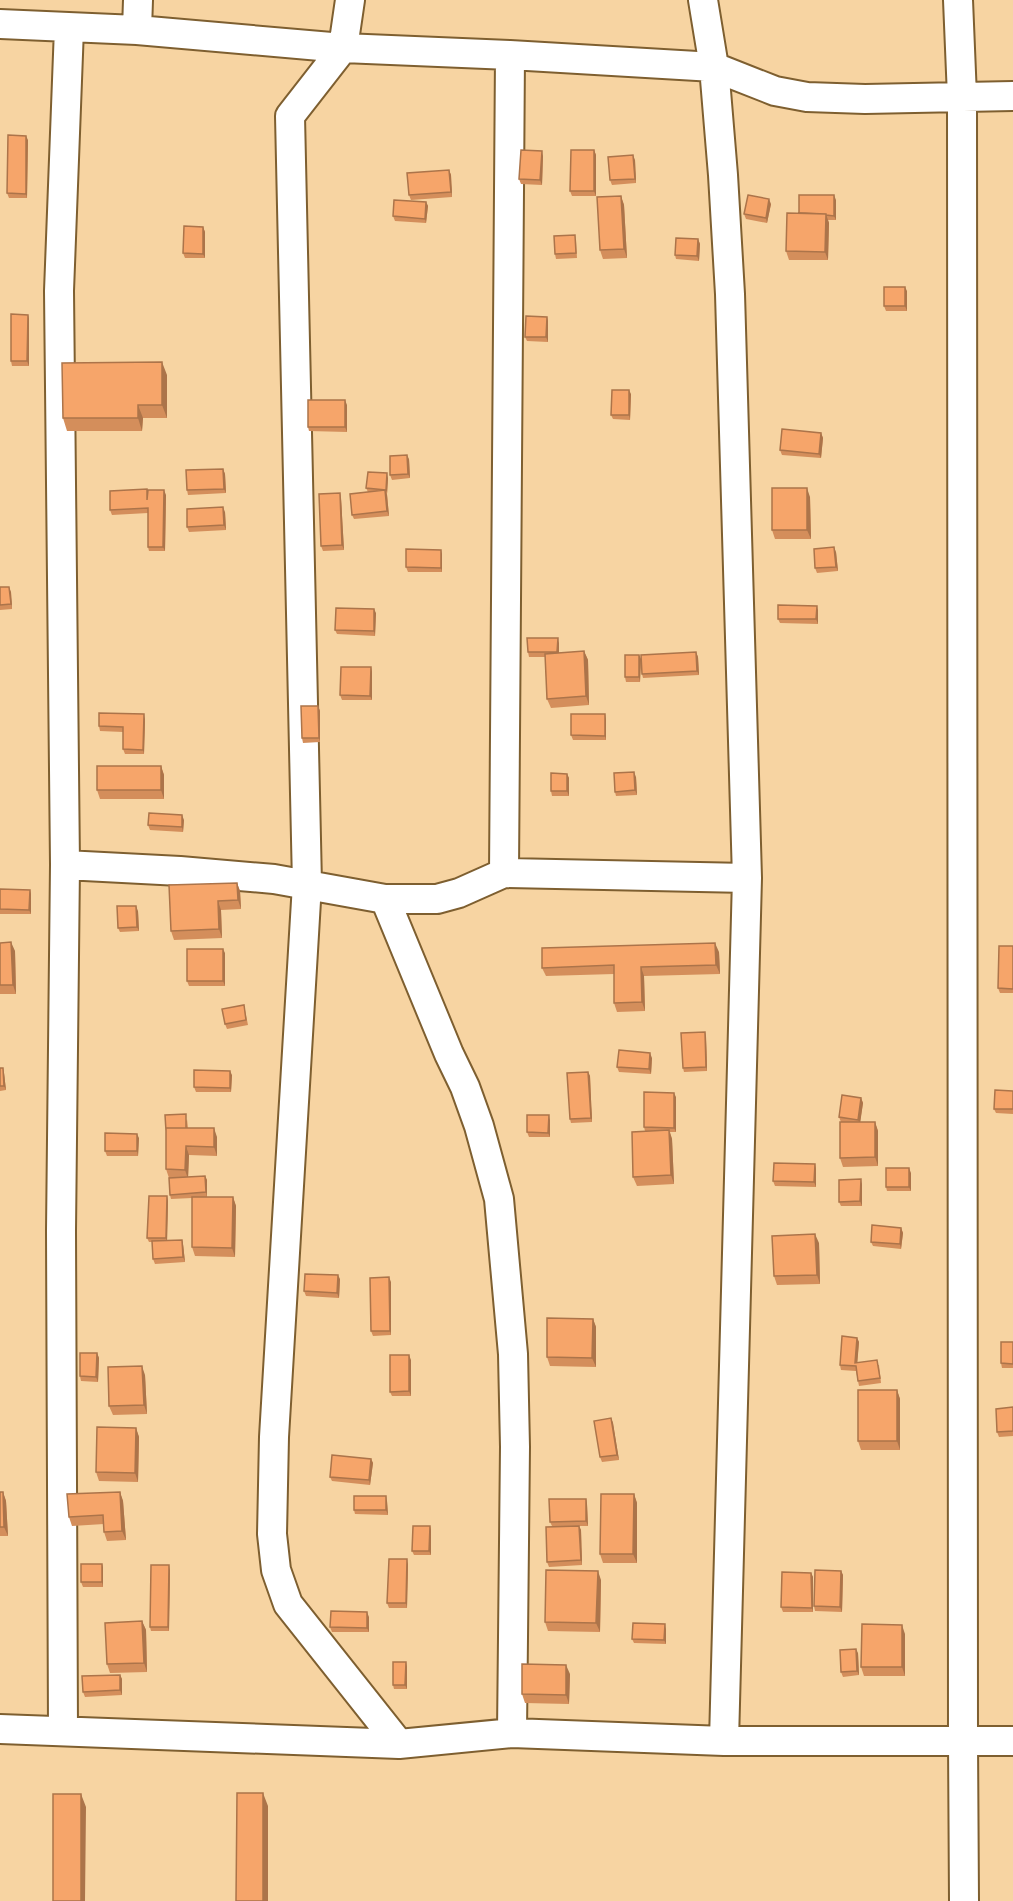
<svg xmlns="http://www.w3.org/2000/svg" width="1013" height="1901" font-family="Signika,sans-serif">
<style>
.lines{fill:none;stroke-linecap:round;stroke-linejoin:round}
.minor-casing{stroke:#7e5f30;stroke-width:32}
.minor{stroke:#fff;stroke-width:28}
.wall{fill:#d48e5b}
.shaded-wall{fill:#ac744a}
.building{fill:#f6a56a;stroke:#ac744a;stroke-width:1.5}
</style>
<rect width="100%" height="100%" fill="#f7d4a2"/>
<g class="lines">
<g class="minor-casing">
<path id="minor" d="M350 0 343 48 290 116 307 884 274 1437 272 1534 276 1570 288 1604 399 1744
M703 0 714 67 723 175 730 294 747 878 724 1741
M958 0 962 97 963 1741 964 1901
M0 24 137 30 343 48 510 55 714 67 775 91 807 97 865 99 1013 96
M137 30 138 0
M65 865 180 871 274 879 385 899H437L459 893 504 873 747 878
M504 873 510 55
M385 899 449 1054 465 1087 479 1126 499 1199 513 1354 515 1447 512 1733
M0 1729 399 1744 512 1733 724 1741H1013
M63 1730 61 1231 65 865 59 291 69 28"/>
</g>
<use href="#minor" class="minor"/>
</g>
<path class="wall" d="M28 140 27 198H9L7 193Z
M594 150 596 155V196H572L570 191Z
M543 156 542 185 521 184 519 179Z
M635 160 636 183 612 185 610 180Z
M449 170 451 175 452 197 411 200 409 195Z
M621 196 624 205 627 258 603 259 600 250Z
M836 200V220H828L829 223 828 260H789L786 251Z
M426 202 428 206 426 223 395 221 393 216Z
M771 204 767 223 746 219 744 214Z
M203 227 205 232V258H185L183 253Z
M698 239 700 244 699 261 676 259 675 255Z
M576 240 577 258 556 259 555 254Z
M907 291V311H886L884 306Z
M28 315 29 319V366H12L11 361Z
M547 317 548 321V342L527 341 525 337Z
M167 375V418H143L142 431H67L63 418Z
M631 394 630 420 613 419 611 415Z
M347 405V432L309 431 308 427Z
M821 433 823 438 821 458 782 455 780 450Z
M409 459 410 478 392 480 390 475Z
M223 469 225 474 226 493 188 495 187 490Z
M388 478 387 494 389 516 354 519 352 515 368 492 366 488Z
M147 489 148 493 166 495 165 551H149L148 547V513L112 515 110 510Z
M810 497 811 539H775L772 530Z
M341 498 344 550 323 551 321 546Z
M225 512 226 530 189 532 187 527Z
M836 552 838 571 817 573 815 568Z
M442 554V572H408L406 567Z
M0 587 11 592 12 609 0 610Z
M818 610V624L780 623 778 619Z
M376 613 375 636 337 634 335 630Z
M559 643V653L584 651 588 660 589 705 551 708 547 699 545 657H529L528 652Z
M696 652 698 657 699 675 643 678 642 674Z
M639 655 641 659 640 682H626L625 677Z
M371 667 372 672V700H342L340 695Z
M318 706 320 711V742L303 743 302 738Z
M145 719 144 754H125L123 749V732L100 731 99 726Z
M606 719V740H573L571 735Z
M161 766 164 775V799H100L97 790Z
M567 774 569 778V796H552L551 791Z
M636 777 637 795 616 796 615 792Z
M184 820 183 832 150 830 148 825Z
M237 883 240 891 241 909 221 910 222 938 174 940 171 931Z
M0 889 30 890 31 894V914H0Z
M138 911 139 931 120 932 118 928Z
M0 943 15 951 16 994H0Z
M1013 946V993H1000L998 988Z
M719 952 720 974 644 976 645 1011 617 1012 614 1003V974L546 976 542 968Z
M225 953V986H189L187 981Z
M244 1005 248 1025 227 1029 225 1024Z
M706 1036 707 1071 684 1072 683 1068Z
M652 1058 651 1074 619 1072 617 1067Z
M0 1068 4 1073 6 1090 0 1091Z
M588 1072 590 1076 592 1122 571 1123 570 1119Z
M232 1075 231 1092H196L194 1087Z
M1013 1091V1114L996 1113 994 1109Z
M676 1097V1132H670L672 1139 674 1184 637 1186 633 1177 645 1131 644 1127Z
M861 1098 863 1103 860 1122H875L878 1131V1166L843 1167 840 1158 841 1122 839 1117Z
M187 1119 188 1128 217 1137V1156L189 1155 188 1177 205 1176 207 1180V1197H233L236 1206 235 1257 195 1256 192 1247V1198L171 1199 170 1195 169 1178 166 1169Z
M550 1120V1137H529L527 1132Z
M139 1138 138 1156H107L105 1151Z
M815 1164 816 1169V1187L775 1186 773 1181Z
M911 1173V1191H887L886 1187Z
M862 1184V1206H841L839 1202Z
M167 1196 168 1201 167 1241 182 1240 183 1244 185 1262 155 1264 153 1259 152 1242H149L147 1238Z
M901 1228 903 1233 901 1249 873 1246 871 1242Z
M819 1243 820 1284 777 1285 774 1276Z
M340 1279 339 1298 306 1296 304 1291Z
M391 1282V1335L373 1336 371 1331Z
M593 1319 596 1327V1367L550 1366 547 1357Z
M857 1338 859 1342 857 1363 879 1365 881 1383 859 1386 856 1371 841 1370 840 1365Z
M1013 1342V1368H1002L1001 1363Z
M97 1353 99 1358 98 1382 81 1381 80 1376Z
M411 1360V1396H392L390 1392Z
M145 1375 147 1414 113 1415 109 1406Z
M897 1390 900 1399V1450H861L858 1441Z
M1013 1407V1436L999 1437 997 1432Z
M611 1418 613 1423 619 1460 602 1462 600 1457Z
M136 1428 139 1437 138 1482 99 1481 96 1472Z
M371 1459 373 1463 370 1485 332 1481 330 1477Z
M0 1492H3L6 1501 8 1536H0Z
M120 1492 123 1501 126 1540 107 1541 104 1532V1524L72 1526 69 1517Z
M634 1494 637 1503V1563H603L600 1554Z
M586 1499 587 1504 588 1526H579L581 1530 582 1565 549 1567 547 1562 572 1526H552L550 1522Z
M387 1501 388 1515 355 1514 354 1510Z
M430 1526 431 1530V1555H414L412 1551Z
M102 1564 103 1568V1587H83L81 1582Z
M408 1564 407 1608H389L387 1603Z
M170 1570 169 1631H151L150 1627Z
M841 1571 843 1575 842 1612 815 1611 814 1606Z
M811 1573 813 1577V1612H783L781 1607Z
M601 1580 600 1632 548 1631 545 1622Z
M369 1617V1632H332L330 1627Z
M142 1621 146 1630 147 1672 110 1673 107 1664Z
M666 1629V1644L634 1643 632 1639Z
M905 1634V1676H864L861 1667Z
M858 1653 859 1675 843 1677 841 1672Z
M406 1662 407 1667V1689H394L393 1685Z
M570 1674 569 1704 525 1703 522 1694Z
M120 1675 122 1679V1695L85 1697 83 1692Z"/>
<path class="shaded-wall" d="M26 136 28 140 27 198 26 194Z
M594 150 596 155V196L594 191Z
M542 151 543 156 542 185 540 180Z
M633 155 635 160 636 183 635 179Z
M449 170 451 175 452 197 451 192Z
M834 195 836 200V220L834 216Z
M621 196 624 205 627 258 624 249Z
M769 199 771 204 767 223 766 218Z
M426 202 428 206 426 223 425 219Z
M826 214 829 223 828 260 825 252Z
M203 227 205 232V258L203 254Z
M698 239 700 244 699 261 697 256Z
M905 287 907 291V311L905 306Z
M28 315 29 319V366L27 361Z
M547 317 548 321V342L546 337Z
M162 362 167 375V418L162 405Z
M629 390 631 394 630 420 629 415Z
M345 400 347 405V432L345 427Z
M138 405 143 418 142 431 138 418Z
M821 433 823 438 821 458 819 454Z
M407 455 409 459 410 478 408 474Z
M223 469 225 474 226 493 224 489Z
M387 473 388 478 387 494 386 490Z
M807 488 810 497 811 539 807 530Z
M164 490 166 495 165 551 163 547Z
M385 490 387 495 389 516 387 511Z
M340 493 341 498 344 550 342 545Z
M223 507 225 512 226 530 224 525Z
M834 547 836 552 838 571 836 567Z
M441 550 442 554V572L441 568Z
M9 587 11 592 12 609 11 604Z
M817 606 818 610V624L816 619Z
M374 609 376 613 375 636 374 631Z
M558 638 559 643V657L557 652Z
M584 651 588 660 589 705 586 696Z
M696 652 698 657 699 675 697 671Z
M639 655 641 659 640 682 639 677Z
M371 667 372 672V700L370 696Z
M318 706 320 711V742L319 738Z
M144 714 145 719 144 754 143 750Z
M605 714 606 719V740L605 736Z
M161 766 164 775V799L161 790Z
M634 772 636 777 637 795 635 790Z
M567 774 569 778V796L567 791Z
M182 815 184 820 183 832 182 827Z
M237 883 240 891 241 909 238 900Z
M30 890 31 894V914L29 910Z
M218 901 221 910 222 938 219 929Z
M136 906 138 911 139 931 137 927Z
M11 942 15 951 16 994 13 985Z
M715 943 719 952 720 974 716 965Z
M223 949 225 953V986L223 981Z
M641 967 644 976 645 1011 642 1002Z
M705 1032 706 1036 707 1071 706 1067Z
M650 1053 652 1058 651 1074 649 1069Z
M3 1068 4 1073 6 1090 4 1086Z
M230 1071 232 1075 231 1092 230 1088Z
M588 1072 590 1076 592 1122 591 1118Z
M674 1093 676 1097V1132L674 1128Z
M861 1098 863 1103 860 1124 858 1120Z
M549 1115 550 1120V1137L548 1133Z
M875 1122 878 1131V1166L875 1157Z
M214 1128 217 1137V1156L214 1147Z
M669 1130 672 1139 674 1184 671 1175Z
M137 1134 139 1138 138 1156 137 1151Z
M186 1146 189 1155 188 1179 185 1170Z
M815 1164 816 1169V1187L814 1182Z
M909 1168 911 1173V1191L909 1187Z
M205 1176 207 1180V1197L206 1192Z
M861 1179 862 1184V1206L860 1201Z
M167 1196 168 1201 167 1243 166 1238Z
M233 1197 236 1206 235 1257 232 1248Z
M901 1228 903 1233 901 1249 900 1244Z
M815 1234 819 1243 820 1284 817 1275Z
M182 1240 183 1244 185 1262 183 1257Z
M338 1275 340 1279 339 1298 337 1293Z
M389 1277 391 1282V1335L390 1331Z
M593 1319 596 1327V1367L592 1358Z
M857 1338 859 1342 857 1367 855 1363Z
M97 1353 99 1358 98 1382 96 1377Z
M409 1355 411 1360V1396L409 1391Z
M142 1366 145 1375 147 1414 144 1405Z
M897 1390 900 1399V1450L897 1441Z
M611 1418 613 1423 619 1460 617 1455Z
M136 1428 139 1437 138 1482 135 1473Z
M371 1459 373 1463 370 1485 369 1480Z
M3 1492 6 1501 8 1536 4 1527Z
M120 1492 123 1501 126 1540 122 1531Z
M634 1494 637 1503V1563L633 1554Z
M386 1496 387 1501 388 1515 386 1510Z
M586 1499 587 1504 588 1526 586 1521Z
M430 1526 431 1530V1555L429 1551Z
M579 1526 581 1530 582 1565 581 1560Z
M407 1559 408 1564 407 1608 406 1603Z
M102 1564 103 1568V1587L102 1582Z
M169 1565 170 1570 169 1631 168 1627Z
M598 1571 601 1580 600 1632 596 1623Z
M841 1571 843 1575 842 1612 840 1607Z
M811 1573 813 1577V1612L812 1608Z
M367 1612 369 1617V1632L367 1628Z
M142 1621 146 1630 147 1672 144 1663Z
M665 1624 666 1629V1644L664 1640Z
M902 1625 905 1634V1676L902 1667Z
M856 1649 858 1653 859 1675 857 1671Z
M406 1662 407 1667V1689L405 1685Z
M566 1665 570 1674 569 1704 566 1695Z
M120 1675 122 1679V1695L120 1690Z
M263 1793 268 1806V1901H263Z
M81 1794 86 1807 85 1901H81Z"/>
<path class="building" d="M8 135 26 136V194L7 193Z
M521 150 542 151 540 180 519 179Z
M571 150H594V191H570Z
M633 155 635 179 610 180 608 157Z
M449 170 451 192 409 195 407 173Z
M748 195 769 199 766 218 744 214Z
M799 195H834V216L826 215V214L799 213Z
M621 196 624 249 600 250 597 197Z
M394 200 426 202 425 219 393 216Z
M787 213 826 214 825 252 786 251Z
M184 226 203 227V254L183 253Z
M575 235 576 253 555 254 554 236Z
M676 238 698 239 697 256 675 255Z
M884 287H905V306H884Z
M11 314 28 315 27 361H11Z
M526 316 547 317 546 337H525Z
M162 362V405H138V418H63L62 363Z
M612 390H629V415H611Z
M308 400H345V427H308Z
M782 429 821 433 819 454 780 450Z
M407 455 408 474 390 475V456Z
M223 469 224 489 187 490 186 470Z
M368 472 387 473 386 490 366 488Z
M772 488H807V530H772Z
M147 489V500L148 490H164L163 547H148V508L110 510V491Z
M385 490 387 511 352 515 350 494Z
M340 493 342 545 321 546 319 494Z
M223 507 224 525 187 527V509Z
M834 547 836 567 815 568 814 549Z
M406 549 441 550V568L406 567Z
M0 587H9L11 604 0 605Z
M778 605 817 606 816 619H778Z
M336 608 374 609V631L335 630Z
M527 638H558L557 652H528Z
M584 651 586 696 547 699 545 654Z
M696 652 697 671 642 674 641 655Z
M625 655H639V677H625Z
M341 667H371L370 696 340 695Z
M301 706H318L319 738H302Z
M99 713 144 714 143 750 123 749V727L99 726Z
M571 714H605V736L571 735Z
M97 766H161V790H97Z
M634 772 635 790 615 792 614 773Z
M551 773 567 774V791H551Z
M149 813 182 815V827L148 825Z
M237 883 238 900 218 901 219 929 171 931 169 885Z
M0 889 30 890 29 910 0 909Z
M117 906H136L137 927 118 928Z
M11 942 13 985H0V943Z
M715 943 716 965 641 967 642 1002 614 1003V965L542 968V948Z
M999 946H1013V989L998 988Z
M187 949H223V981H187Z
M244 1005 246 1020 225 1024 222 1009Z
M705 1032 706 1067 683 1068 681 1033Z
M619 1050 650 1053 649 1069 617 1067Z
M0 1068H3L4 1086H0Z
M194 1070 230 1071V1088L194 1087Z
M588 1072 591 1118 570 1119 567 1073Z
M995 1090 1013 1091V1109H994Z
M644 1092 674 1093V1128L644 1127Z
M842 1095 861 1098 858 1120 839 1117Z
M186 1114V1128H166V1131L165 1115Z
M527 1115H549L548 1133 527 1132Z
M840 1122H875V1157L840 1158Z
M166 1128H214V1147L186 1146 185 1170 166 1169Z
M669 1130 671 1175 633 1177 632 1132Z
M105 1133 137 1134V1151H105Z
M774 1163 815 1164 814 1182 773 1181Z
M886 1168H909V1187H886Z
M205 1176 206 1192 170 1195 169 1178Z
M861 1179 860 1201 839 1202V1180Z
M149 1196H167L166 1238H147Z
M192 1197H233L232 1248 192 1247Z
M872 1225 901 1228 900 1244 871 1242Z
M815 1234 817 1275 774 1276 772 1236Z
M182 1240 183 1257 153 1259 152 1241Z
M305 1274 338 1275 337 1293 304 1291Z
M389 1277 390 1331H371L370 1278Z
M547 1318 593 1319 592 1358 547 1357Z
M842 1336 857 1338 855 1363 877 1360 880 1378 858 1381 856 1366 840 1365Z
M1001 1342H1013V1364L1001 1363Z
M80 1353H97L96 1377 80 1376Z
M390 1355H409V1391L390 1392Z
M142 1366 144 1405 109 1406 108 1367Z
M858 1390H897V1441H858Z
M1013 1407V1431L997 1432 996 1409Z
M611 1418 617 1455 600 1457 594 1421Z
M97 1427 136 1428 135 1473 96 1472Z
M332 1455 371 1459 369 1480 330 1477Z
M0 1492H3L4 1527H0Z
M120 1492 122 1531 104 1532 103 1515 69 1517 67 1494Z
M601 1494H634L633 1554H600Z
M354 1496H386V1510H354Z
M549 1499H586V1521L550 1522Z
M413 1526H430L429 1551H412Z
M579 1526 581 1560 547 1562 546 1527Z
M389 1559H407L406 1603H387Z
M81 1564H102V1582H81Z
M151 1565H169L168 1627H150Z
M546 1570 598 1571 596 1623 545 1622Z
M815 1570 841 1571 840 1607 814 1606Z
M782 1572 811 1573 812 1608 781 1607Z
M331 1611 367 1612V1628L330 1627Z
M142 1621 144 1663 107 1664 105 1623Z
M633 1623 665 1624 664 1640 632 1639Z
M862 1624 902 1625V1667H861Z
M856 1649 857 1671 841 1672 840 1650Z
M393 1662H406L405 1685H393Z
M522 1664 566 1665V1695L522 1694Z
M120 1675V1690L83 1692 82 1676Z
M237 1793H263V1901H236Z
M53 1794H81V1901H53Z"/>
</svg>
